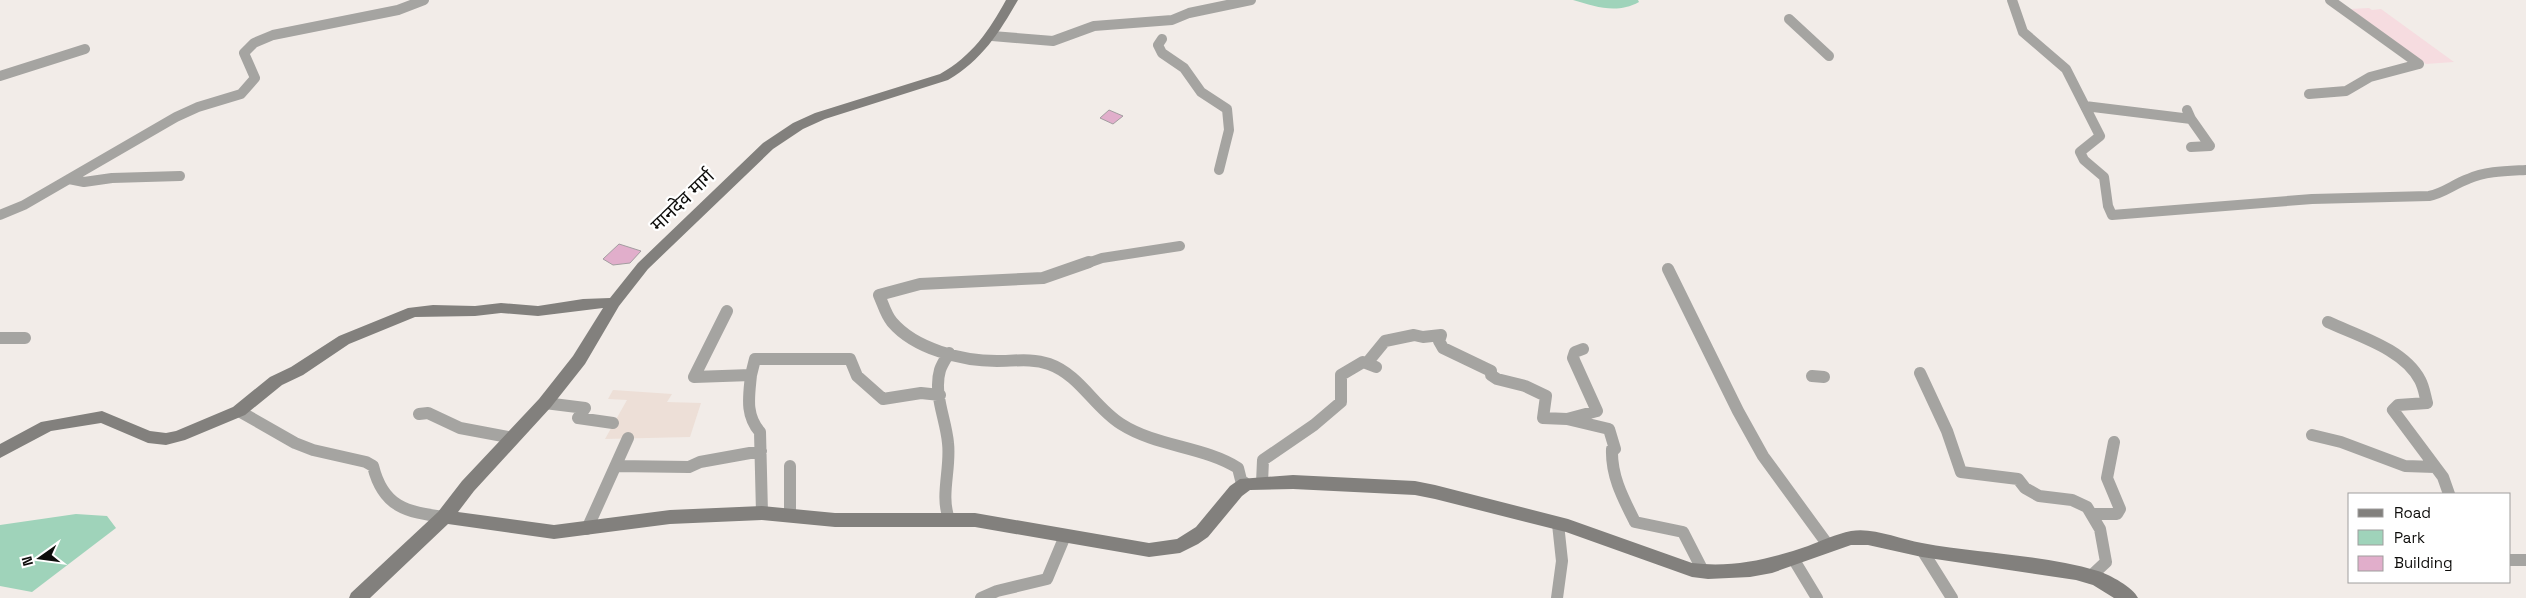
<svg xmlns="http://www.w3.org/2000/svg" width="2526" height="598" font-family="'Space Grotesk','Noto Sans Devanagari',sans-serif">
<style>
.industrial{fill:#f6dce0}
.built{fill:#eddfd7}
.green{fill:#9fd3ba}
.building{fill:#e1aecb;stroke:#a39da0}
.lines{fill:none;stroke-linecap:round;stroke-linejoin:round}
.street-far1{stroke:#a5a4a1;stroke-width:10}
.street{stroke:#a5a4a1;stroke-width:12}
.secondary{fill:#82807d;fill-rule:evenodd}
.labels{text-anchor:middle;stroke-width:4.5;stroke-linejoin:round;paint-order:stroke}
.street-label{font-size:19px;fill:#0e0d0b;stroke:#fff}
</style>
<rect width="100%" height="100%" fill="#f2ece8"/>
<path class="industrial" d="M2369 8 2372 10 2381 9 2454 62 2426 64 2351 9Z"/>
<path class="built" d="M613 390 672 394 667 402 701 403 690 437 605 439 627 400 608 399Z"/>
<path class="green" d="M1573 0H1638L1639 2C1617 14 1596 7 1573 0Z
M76 514 107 516 116 528 32 592 0 586V525Z"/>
<path class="building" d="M1109 110 1123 116 1113 124 1100 118Z
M619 244 641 251 630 263 613 265 603 259Z"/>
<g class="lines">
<path class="street-far1" d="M2012 0 2023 32 2066 69 2100 136 2080 152 2084 160 2104 177 2108 206 2112 215 2312 199 2429 196C2444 193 2454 184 2468 179 2486 171 2507 171 2526 170
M2330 0 2419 64
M1789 19 1829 56
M992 36 1053 41 1094 26 1172 20 1189 13 1251 0
M1162 39 1158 45 1162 53 1184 68 1201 92 1227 109 1229 130 1219 170
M0 76 85 49
M2309 94 2346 91 2370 77 2419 64
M2085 106 2191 119 2187 110
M2191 119 2210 146 2191 147
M69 179 84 182 112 178 180 176
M0 215 24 205 176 117 198 107 241 94 255 78 244 53 254 43 273 35 398 10 424 0
M1085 264 1102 258 1180 246"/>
<path class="street" d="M1089 262 1043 278 920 284 879 295C883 304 886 315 892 322 915 349 962 361 997 361 1014 361 1032 358 1049 364 1080 375 1094 407 1121 424 1157 447 1203 446 1238 468L1241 480 1246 484
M1668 269 1738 411 1763 456 1828 545
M727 311 694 377 751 375 755 359H850L857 376 883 399 921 393 940 395
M2328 322C2358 336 2404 349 2420 380 2424 387 2425 396 2427 403L2398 405 2393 410 2443 477 2449 494
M0 338H25
M1583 349 1575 352 1573 358 1597 411 1567 419 1609 429 1615 449H1612C1611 476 1623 498 1635 522L1683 532 1703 571
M949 353C946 358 942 364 940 370 933 394 946 419 948 443 951 469 940 495 949 519
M1367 363 1385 341 1414 335 1423 337 1441 335 1439 341 1443 348 1491 371V375L1497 379 1525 386 1546 396 1543 418 1567 419
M1920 373 1947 431 1961 472 2018 479 2025 488 2039 496 2072 500 2087 507 2100 529 2106 562 2090 577
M751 375C749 396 745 415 760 432L762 513
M1812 376 1824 377
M545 403 585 408 578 418 613 423
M239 411 295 443 313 450 366 462 373 466C383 507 406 512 444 517
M419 414 428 413 460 428 513 438
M2312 435 2341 442 2405 466 2435 467
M616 466 689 467 700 462 761 451
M790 466V515
M1262 483 1263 460 1314 425 1341 402V375L1363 362 1376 367
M2093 514H2117L2120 509 2107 478 2114 442
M587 529 628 438
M1922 550 1952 598
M1794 560 1817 598
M2510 560H2526
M981 598 997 591 1047 579 1065 536
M1557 598 1562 561 1558 524"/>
<path class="secondary" d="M1006 0H1018C999 33 982 60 948 80L825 119 803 129 773 149 648 269 619 306 585 364 551 407 474 491 458 512 554 525 670 510 762 506 835 513H975L1149 543 1177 539 1196 527 1230 486 1240 479 1293 475 1415 481 1435 485 1568 519 1692 563C1733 568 1770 559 1808 546 1821 541 1836 534 1851 531 1873 527 1899 539 1922 543 1980 554 2041 554 2098 571 2110 575 2133 587 2138 598H2114L2093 585 2076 580 1922 557 1868 545H1851L1772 573 1750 577 1708 579 1692 577 1566 532 1435 499 1415 495 1293 489 1250 490 1242 496 1208 537 1198 544 1180 553 1149 557 975 527H835L762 520 670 524 554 539 448 524 370 598H349L351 593 438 512 462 481 539 399 573 356 603 308 538 316 501 313 475 316 415 317 349 344 303 375 282 385 245 415 185 440 166 445 148 443 101 423 51 431 0 458V444L41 422 102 411 150 431 166 433 176 431 233 407 270 377 291 367 339 336 408 308 433 305 475 306 501 303 538 306 583 299 610 298 638 263 763 143 793 123 815 113 940 74C972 56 989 31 1006 0Z"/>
</g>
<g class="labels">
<g class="street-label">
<text transform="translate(682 200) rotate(-44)" y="7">मानदेव मार्ग</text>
</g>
</g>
<rect x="2348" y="493" width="162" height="90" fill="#ffffff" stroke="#9f9e9d"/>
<rect x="2358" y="509" width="25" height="8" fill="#82807d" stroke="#9f9e9d"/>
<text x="2394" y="518" font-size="15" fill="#0e0d0b">Road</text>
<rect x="2358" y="530" width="25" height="15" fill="#9fd3ba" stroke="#9f9e9d"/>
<text x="2394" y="543" font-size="15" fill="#0e0d0b">Park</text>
<rect x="2358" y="556" width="25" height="15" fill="#e1aecb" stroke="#9f9e9d"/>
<text x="2394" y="568" font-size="15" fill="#0e0d0b">Building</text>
<g transform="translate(40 558) rotate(256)" stroke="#ffffff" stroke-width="4" paint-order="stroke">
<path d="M0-4L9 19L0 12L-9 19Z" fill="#0e0d0b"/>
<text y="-8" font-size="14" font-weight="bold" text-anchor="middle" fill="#0e0d0b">N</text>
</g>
</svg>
